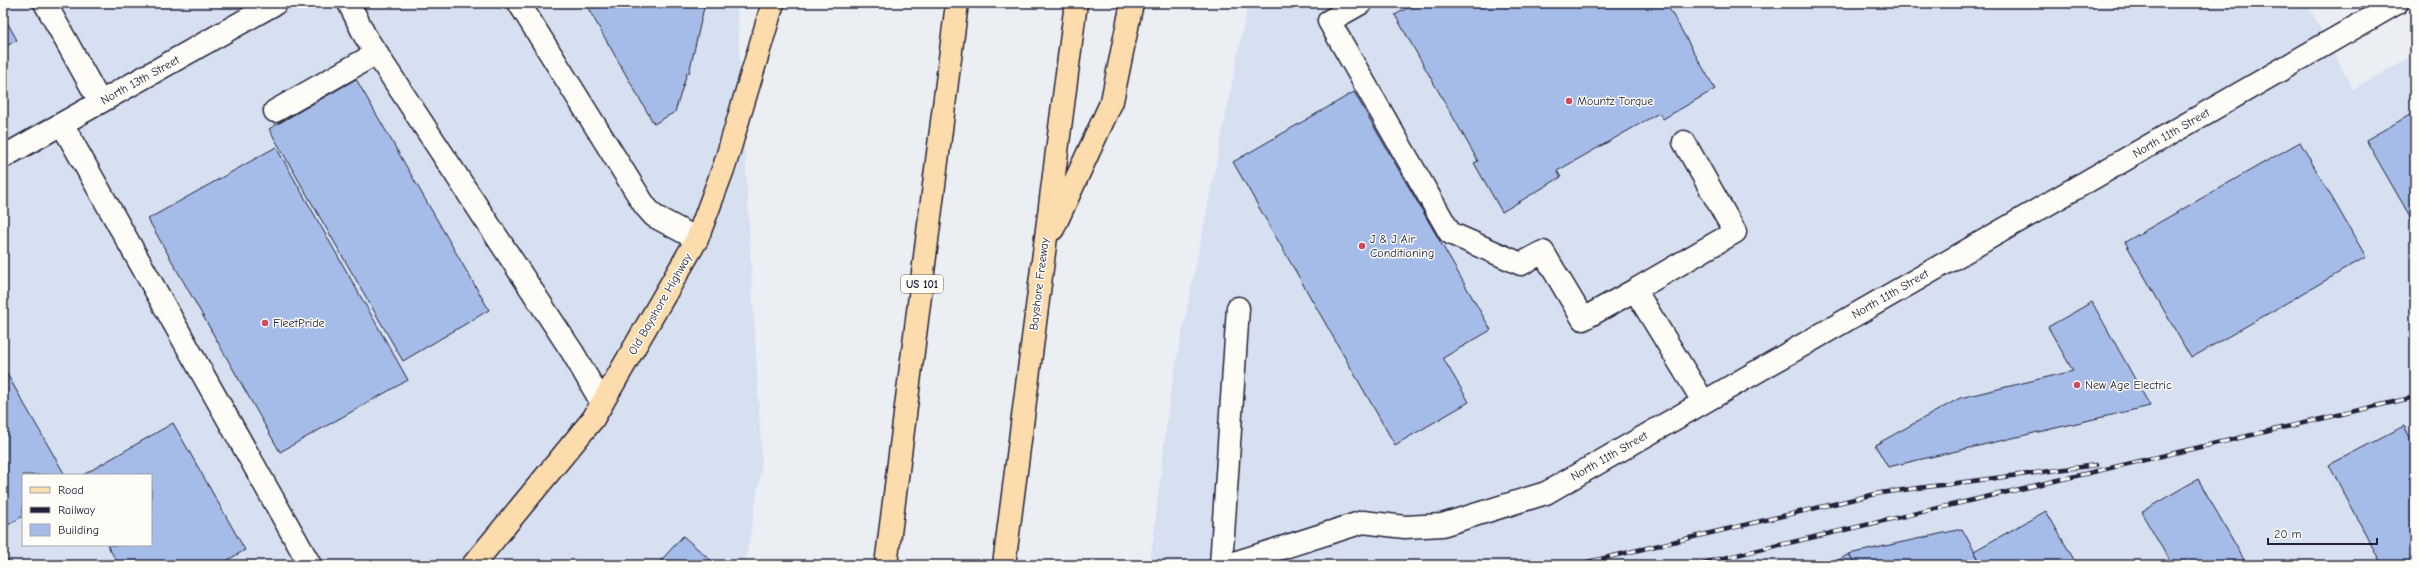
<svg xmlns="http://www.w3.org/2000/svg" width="2418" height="568" font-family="'Comic Neue',sans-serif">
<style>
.built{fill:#d6e0f1;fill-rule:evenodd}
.building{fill:#a5bce9;stroke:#22223b}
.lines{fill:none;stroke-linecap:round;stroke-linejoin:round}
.minor-casing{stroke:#22223b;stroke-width:25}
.major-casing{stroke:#22223b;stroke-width:25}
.highway-casing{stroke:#22223b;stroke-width:25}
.minor{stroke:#fdfcf7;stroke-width:22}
.major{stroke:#fcdcac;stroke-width:22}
.highway{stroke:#fcdcac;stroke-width:22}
.rail-casing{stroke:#22223b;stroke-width:4.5}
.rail{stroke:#fdfcf7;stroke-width:3;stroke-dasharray:9;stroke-linecap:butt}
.poi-dot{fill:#d1495b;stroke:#fdfcf7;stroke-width:1.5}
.labels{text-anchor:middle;stroke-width:3;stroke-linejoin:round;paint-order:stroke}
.shield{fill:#fdfcf7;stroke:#646373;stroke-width:1}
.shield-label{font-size:11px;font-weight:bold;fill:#22223b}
.street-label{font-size:12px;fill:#22223b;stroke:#fdfcf7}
.poi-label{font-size:12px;fill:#22223b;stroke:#fdfcf7;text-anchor:start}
</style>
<rect width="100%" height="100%" fill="#ebeff4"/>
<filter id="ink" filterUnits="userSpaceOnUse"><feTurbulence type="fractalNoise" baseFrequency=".025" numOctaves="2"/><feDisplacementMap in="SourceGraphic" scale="8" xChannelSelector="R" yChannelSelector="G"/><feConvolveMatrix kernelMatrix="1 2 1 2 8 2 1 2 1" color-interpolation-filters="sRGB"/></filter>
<g filter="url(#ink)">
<path class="built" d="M3 3H737L762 465 745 565H3ZM23 475H151V545H23Z
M1248 3H2307L2353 89 2415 54V565H1150L1170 394Z"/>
<path class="building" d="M585 3H705L689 73H687L675 112 654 124Z
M1416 3H1596L1598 8 1607 3H1666L1715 89 1663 119 1659 113 1557 171 1561 177 1502 212 1474 163 1478 161 1395 15Z
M3 15 17 40 3 48Z
M356 79 489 310 403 361 269 129Z
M1354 92 1491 330 1443 358 1469 402 1395 445 1233 162Z
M2415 112V225L2366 140Z
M2300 142 2366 257 2191 358 2125 242Z
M276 147 408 380 280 452 148 219Z
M2092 302 2150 406 1888 467 1875 445 1960 398 2073 371 2048 327Z
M3 367 65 475H23V516L3 528Z
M173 423 245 550 219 565H119L107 545H151V475H83Z
M2404 426 2415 447V565H2382L2329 465Z
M2198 479 2247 565H2172L2141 512Z
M2046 511 2077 565H1982L1974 551Z
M1962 529 1982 565H1856L1849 554Z
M683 536 715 564 713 565H657Z
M3 552 10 565H3Z
M1849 554 1856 565H1830Z"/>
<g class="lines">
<g class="minor-casing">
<path id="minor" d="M45 3 100 102
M349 3 365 36 573 353 602 403
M519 3 645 206 654 216 697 239
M1361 3 1329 21 1450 233 1521 264 1543 252 1583 319 1635 290 1703 401
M275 111 377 53
M62 124 310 565
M3 157 276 3
M1635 290 1735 232 1684 142
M1221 565 1238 308
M1228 565 1363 522 1405 527 1442 525 1546 493 2397 3"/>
</g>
<g class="major-casing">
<path id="major" d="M473 565 593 419 697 239 725 164 773 3"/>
</g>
<g class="highway-casing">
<path id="highway" d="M1053 229 1112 101 1132 3
M886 565 957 3
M1004 565 1076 3"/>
</g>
<use href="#minor" class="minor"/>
<use href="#major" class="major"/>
<use href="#highway" class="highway"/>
<g class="rail-casing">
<path id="rail" d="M1575 565 1880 493 2096 465
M1694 565 2415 397"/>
</g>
<use href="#rail" class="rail"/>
</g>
</g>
<g class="poi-dot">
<circle cx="1569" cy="101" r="4"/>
<circle cx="1362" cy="246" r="4"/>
<circle cx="265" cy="323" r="4"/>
<circle cx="2077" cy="385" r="4"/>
</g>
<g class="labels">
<rect class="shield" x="901" y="275" width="42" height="18" rx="3"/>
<g class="shield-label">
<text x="922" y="288">US 101</text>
</g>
<g class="street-label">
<text transform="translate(140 80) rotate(-29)" y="4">North 13th Street</text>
<text transform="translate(2171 133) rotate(-30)" y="4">North 11th Street</text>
<text transform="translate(1039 284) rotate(-83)" y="4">Bayshore Freeway</text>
<text transform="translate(1890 294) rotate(-30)" y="4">North 11th Street</text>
<text transform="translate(660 304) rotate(-60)" y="4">Old Bayshore Highway</text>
<text transform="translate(1609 456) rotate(-30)" y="4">North 11th Street</text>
</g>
<g class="poi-label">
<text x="1577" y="105">Mountz Torque</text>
<text x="1370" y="243">J &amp; J Air<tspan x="1370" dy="14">Conditioning</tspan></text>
<text x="273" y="327">FleetPride</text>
<text x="2085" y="389">New Age Electric</text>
</g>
</g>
<rect width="2418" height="568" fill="none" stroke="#fdfcf7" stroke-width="16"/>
<rect x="8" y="8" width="2402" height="552" fill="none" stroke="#22223b" stroke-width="1.5" filter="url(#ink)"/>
<rect x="22" y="474" width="130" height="72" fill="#fdfcf7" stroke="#a5a5ac"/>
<rect x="30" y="487" width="20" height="6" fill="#fcdcac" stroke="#a5a5ac"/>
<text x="58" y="494" font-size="12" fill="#22223b">Road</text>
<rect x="30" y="507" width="20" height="6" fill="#22223b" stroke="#a5a5ac"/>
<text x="58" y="514" font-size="12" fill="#22223b">Railway</text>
<rect x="30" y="524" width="20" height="12" fill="#a5bce9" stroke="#a5a5ac"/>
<text x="58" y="534" font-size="12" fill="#22223b">Building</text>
<path d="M2268 538v6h109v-6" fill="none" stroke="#22223b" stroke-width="2"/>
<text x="2274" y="538" font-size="12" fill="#22223b" stroke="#fdfcf7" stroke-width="3" paint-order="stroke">20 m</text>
</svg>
